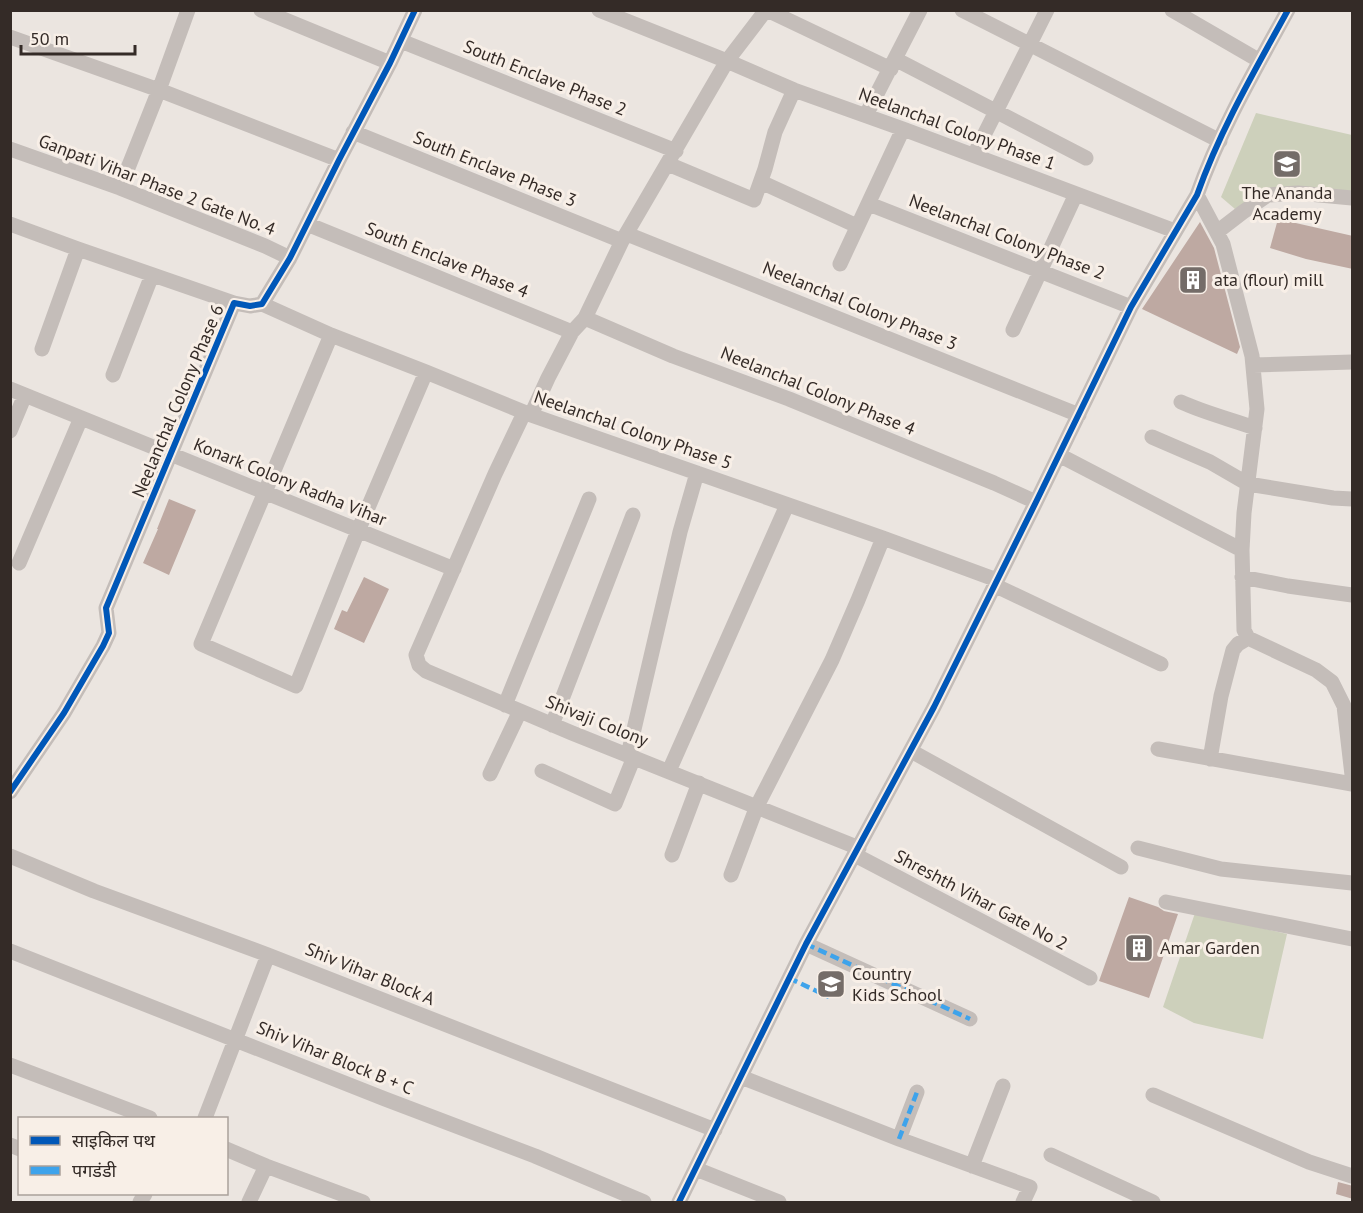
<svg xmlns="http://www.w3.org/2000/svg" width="1363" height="1213" font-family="'PT Sans','Noto Sans Devanagari',sans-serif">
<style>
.green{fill:#cdd0bb}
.building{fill:#bea9a2}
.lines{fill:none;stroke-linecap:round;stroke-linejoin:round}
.minor{stroke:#c4bdb9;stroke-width:15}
.quiet{stroke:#3ea3eb;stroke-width:4.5;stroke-dasharray:9 4.5;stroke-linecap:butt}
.cycleway-casing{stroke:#f8efe7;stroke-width:10}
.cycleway{stroke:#0057b8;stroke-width:6}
.labels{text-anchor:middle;stroke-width:6;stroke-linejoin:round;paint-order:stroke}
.street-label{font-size:18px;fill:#342b27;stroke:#f8efe7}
.poi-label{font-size:18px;fill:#342b27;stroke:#f8efe7;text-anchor:start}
</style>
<rect width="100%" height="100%" fill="#ebe5e0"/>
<path class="green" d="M1256 113 1352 135V195L1268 190 1235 209 1221 197Z
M1195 913 1287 934 1263 1039 1194 1023 1163 1007Z"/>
<path class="building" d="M1278 219 1353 236V269L1306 259 1270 248Z
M1200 222 1214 248 1240 347 1237 354 1142 309Z
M169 499 196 510 169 575 143 563 158 529H157Z
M364 577 389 589 364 643 334 629 342 610 347 612Z
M1129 897 1158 907 1164 911 1178 914 1149 998 1099 981Z
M1338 1182 1353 1186V1199L1336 1194Z"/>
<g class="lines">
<path class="minor" d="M261 10 390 63
M599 10 727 61 794 90 903 129 1175 231
M767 10 891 69
M962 10 1220 141
M1172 10 1260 61
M10 37 159 90 339 160
M401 41 676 151
M895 59 1086 158
M866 115 920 10
M353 132 622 241
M10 149 120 188 265 246 290 258
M974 155 1047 10
M668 164 754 200 765 169 775 132 794 90
M761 182 857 226
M120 188 159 90 188 10
M1197 195 1223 244 1252 356 1257 409 1244 513 1242 550 1244 630 1248 638 1316 670 1332 682 1344 706 1352 775
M869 204 1131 307
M10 224 78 249 234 303
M307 224 572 332
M1217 232 1243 212 1268 195 1298 193 1352 198
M627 234 1079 415
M840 264 903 129
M262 304 331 335 426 372 531 415 883 538 997 580
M585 318 673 356 789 399 994 483 1036 502
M1013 330 1076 194
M331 335 201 644 296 686 358 531 426 372
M42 349 78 249
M1253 365 1352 362
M113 375 152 275
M10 389 454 569
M1181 402C1205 413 1230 419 1255 428
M524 413 495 474 416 655 419 665 426 671 572 733 859 848
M531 415 548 378 572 332 585 318 622 241 727 61 766 10
M10 431 25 395
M1152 437 1210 462 1248 484 1333 498 1352 499
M1059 455 1242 550
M19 563 81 418
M1242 577 1288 586 1352 595
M994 585 1161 664
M505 705 589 499
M552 725 633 515
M1158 749 1352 784
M911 751 1121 867
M628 755 680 532 697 473
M1210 759 1221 696 1233 650 1238 644 1248 638
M542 771 615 804 634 757
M669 771 787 505
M490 774 520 711
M10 792 64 713 103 646 109 633 106 608 234 303 250 306 262 304 290 258 339 160 390 63 415 10
M1138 848 1221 869 1352 883
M672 855 699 783
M855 855 1090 978
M10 856 94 891 268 955 715 1130
M731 875 757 806 832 660 858 600 883 538
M1166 902 1352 939
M806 944 970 1019
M10 951 385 1099 535 1156 644 1202
M10 1065 150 1118
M741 1077 899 1139 1030 1187 1023 1202
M1153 1095 1309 1162 1352 1176
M205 1118 268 955
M899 1139 917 1092
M10 1145 20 1149
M226 1149 266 1166 363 1202
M1051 1155 1153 1202
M972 1166 1003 1086
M696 1169 779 1202
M140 1202 145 1194
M249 1202 266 1166
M679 1202 806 944 934 707 1036 502 1131 307 1197 195C1220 130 1255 70 1288 10"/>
<path class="quiet" d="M806 944 970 1019
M789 978 829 997
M899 1139 917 1092"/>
<g class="cycleway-casing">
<path id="cycleway" d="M10 792 64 713 103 646 109 633 106 608 234 303 250 306 262 304 290 258 339 160 390 63 415 10
M679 1202 806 944 934 707 1036 502 1131 307 1197 195C1220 130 1255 70 1288 10"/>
</g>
<use href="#cycleway" class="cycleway"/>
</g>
<defs>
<g id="school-square" transform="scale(1.5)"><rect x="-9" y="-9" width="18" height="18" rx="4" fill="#746c68" stroke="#f8efe7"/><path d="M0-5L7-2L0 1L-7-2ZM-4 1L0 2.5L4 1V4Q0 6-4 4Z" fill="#fff"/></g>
<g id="building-square" transform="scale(1.5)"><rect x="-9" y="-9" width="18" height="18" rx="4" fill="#746c68" stroke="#f8efe7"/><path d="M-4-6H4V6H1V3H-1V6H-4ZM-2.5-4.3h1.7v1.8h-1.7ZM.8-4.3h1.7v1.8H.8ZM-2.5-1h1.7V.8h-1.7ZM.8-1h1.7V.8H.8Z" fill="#fff"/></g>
</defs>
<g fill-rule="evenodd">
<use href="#school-square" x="1287" y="164"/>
<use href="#building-square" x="1193" y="280"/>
<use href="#building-square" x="1139" y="948"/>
<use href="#school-square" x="831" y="984"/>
</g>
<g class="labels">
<g class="street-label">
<text transform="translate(545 78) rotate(22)" y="6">South Enclave Phase 2</text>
<text transform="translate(957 129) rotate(20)" y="6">Neelanchal Colony Phase 1</text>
<text transform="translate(495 169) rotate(22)" y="6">South Enclave Phase 3</text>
<text transform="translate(157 185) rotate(21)" y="6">Ganpati Vihar Phase 2 Gate No. 4</text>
<text transform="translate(1007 237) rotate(21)" y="6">Neelanchal Colony Phase 2</text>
<text transform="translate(447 260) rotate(22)" y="6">South Enclave Phase 4</text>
<text transform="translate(860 306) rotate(22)" y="6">Neelanchal Colony Phase 3</text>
<text transform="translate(818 391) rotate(22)" y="6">Neelanchal Colony Phase 4</text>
<text transform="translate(178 401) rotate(-67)" y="6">Neelanchal Colony Phase 6</text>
<text transform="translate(633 430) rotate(19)" y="6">Neelanchal Colony Phase 5</text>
<text transform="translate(290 482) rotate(22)" y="6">Konark Colony Radha Vihar</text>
<text transform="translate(597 721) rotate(22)" y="6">Shivaji Colony</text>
<text transform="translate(981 900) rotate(28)" y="6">Shreshth Vihar Gate No 2</text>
<text transform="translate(370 974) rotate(22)" y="6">Shiv Vihar Block A</text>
<text transform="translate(335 1058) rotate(22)" y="6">Shiv Vihar Block B + C</text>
</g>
<g class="poi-label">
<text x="1287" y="199" text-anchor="middle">The Ananda<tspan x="1287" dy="21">Academy</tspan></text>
<text x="1214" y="286">ata (flour) mill</text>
<text x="1160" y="954">Amar Garden</text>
<text x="852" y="980">Country<tspan x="852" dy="21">Kids School</tspan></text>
</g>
</g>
<rect width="1363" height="1213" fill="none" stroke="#342b27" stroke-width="24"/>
<rect x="18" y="1117" width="210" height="78" fill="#f8efe7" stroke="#aaa19a" stroke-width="1.5"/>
<rect x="30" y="1136" width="30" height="9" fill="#0057b8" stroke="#aaa19a" stroke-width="1.5"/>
<text x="72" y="1147" font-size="18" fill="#342b27">साइकिल पथ</text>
<rect x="30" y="1166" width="30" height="9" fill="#3ea3eb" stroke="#aaa19a" stroke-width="1.5"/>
<text x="72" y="1177" font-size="18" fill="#342b27">पगडंडी</text>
<path d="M21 45v9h114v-9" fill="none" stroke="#342b27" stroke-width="3"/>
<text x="30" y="45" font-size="18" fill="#342b27" stroke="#f8efe7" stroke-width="4.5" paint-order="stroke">50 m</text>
</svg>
